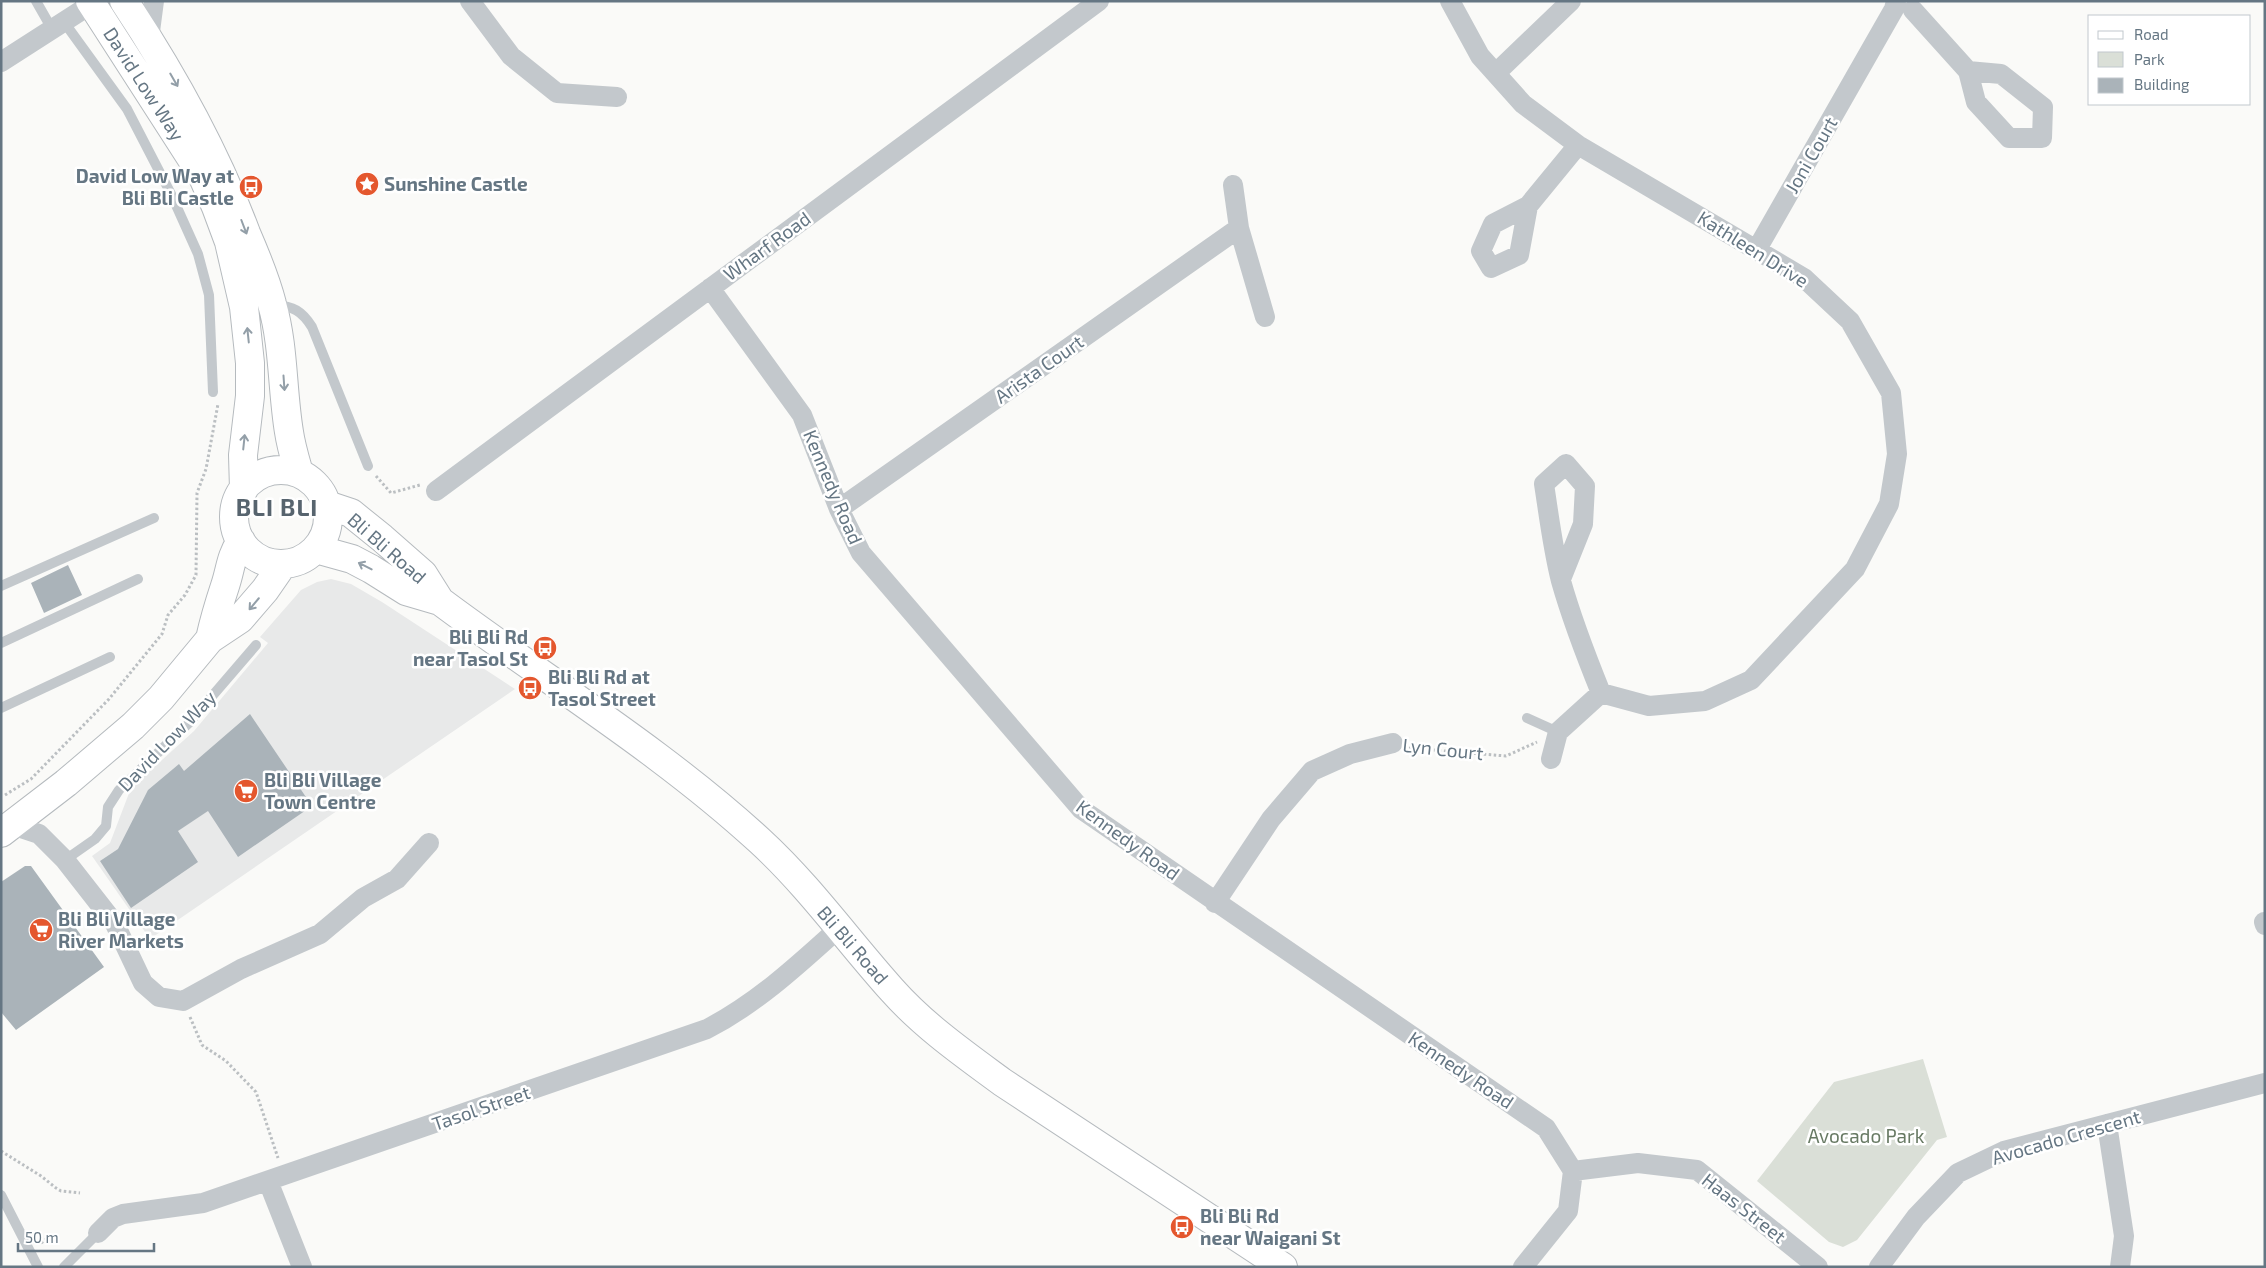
<svg xmlns="http://www.w3.org/2000/svg" width="2266" height="1268" font-family="'Exo 2',sans-serif">
<style>
.built{fill:#e8e9e9}
.green{fill:#dadfd7}
.building{fill:#aab3b9}
.lines{fill:none;stroke-linecap:round;stroke-linejoin:round}
.primary-casing{stroke:#b5babe;stroke-width:30}
.path{stroke:#bbbfc2;stroke-width:3;stroke-dasharray:2.5 2.5;stroke-linecap:butt}
.service{stroke:#c3c8cc;stroke-width:10}
.minor{stroke:#c3c8cc;stroke-width:20}
.primary{stroke:#fff;stroke-width:28}
.oneway{stroke:#939fa8}
.labels{text-anchor:middle;stroke-width:5;stroke-linejoin:round;paint-order:stroke}
.street-label{font-size:19px;fill:#657683;stroke:#fff}
.poi-label{font-size:19px;font-weight:bold;fill:#657683;stroke:#fff;text-anchor:start}
.park-label{font-size:19px;fill:#687a64;stroke:#fff}
.district-label{font-size:24px;font-weight:bold;letter-spacing:1px;fill:#57646e;stroke:#fff}
</style>
<rect width="100%" height="100%" fill="#fafaf8"/>
<path class="built" d="M331 579 351 584 382 602 515 689 150 939 92 856 110 843 131 788 194 731 268 643 260 637 301 590 317 582Z"/>
<path class="green" d="M1923 1059 1947 1137 1937 1140 1857 1240 1843 1247 1829 1242 1757 1181 1834 1082Z"/>
<path class="building" d="M68 565 82 595 44 613 31 583Z
M250 714 312 806 238 857 208 811 178 831 198 862 131 908 100 861 118 849 148 790 179 764 184 771Z
M25 866H31L104 967 16 1030 1 1012V882Z"/>
<g class="lines">
<g class="primary-casing">
<path id="primary" d="M90 1 202 175 216 207 229 242 244 307 250 363V396L243 455 244 489
M124 1C173 75 215 150 246 233 256 256 266 280 272 304 284 346 282 390 289 432 291 446 295 459 299 473
M234 517a47 47 0 1 1 94 0a47 47 0 1 1-94 0Z
M327 505 351 513 382 538 423 574 440 601C547 681 662 751 760 841 809 886 848 941 892 990 924 1026 964 1054 1002 1082L1283 1267
M316 549 352 559 371 569 406 591 440 601
M210 639C214 621 219 604 225 586 231 568 230 558 241 541
M1 833 66 783 133 726 161 698 210 639 240 619 265 590 283 564"/>
</g>
<path class="path" d="M376 476 391 493 420 485
M1409 748 1506 756 1537 742
M5 795 31 779 109 699 162 634 168 615 185 595 196 575 197 493 206 469 218 404
M190 1017 202 1045 226 1061 256 1092 278 1158
M1 1151 41 1176 56 1188 61 1191 80 1193
M41 1243 52 1235"/>
<path class="service" d="M36 1 52 29
M64 22 127 109 171 194 198 254 209 295 213 392
M275 305C293 306 302 311 312 327L368 466
M1 586 154 518
M1 643 138 579
M1 708 110 657
M1527 718 1558 732
M65 860 95 839 106 826 108 807 119 790 189 723 256 645
M1 1195 38 1267
M64 1267 98 1233"/>
<path class="minor" d="M470 1 511 56 557 93 617 97
M1450 1 1480 56 1523 104 1578 145 1804 278 1850 321 1891 393 1897 454 1889 504 1855 569 1751 680 1705 701 1649 706 1601 693C1586 656 1572 620 1561 581 1553 550 1549 516 1544 484L1566 464 1585 486 1583 524 1561 579
M1913 10 1968 71 1976 102 2009 138H2042L2043 107 2001 74 1968 71
M149 39 154 1
M1 62 96 1
M1496 73 1571 1
M1233 185 1239 228
M1528 206 1493 224 1481 251 1491 268 1519 255 1528 206 1578 145
M1757 249 1894 9 1896 1
M710 288 802 415 839 509 861 553 1081 809 1546 1128 1573 1171 1568 1211 1523 1267
M436 491 1099 1
M839 509 1239 228 1265 317
M1551 759 1558 732 1601 693
M12 825 39 834 65 860 115 924 143 983 159 997 183 1001 241 969 320 934 363 898 397 879 429 843
M1215 903 1271 819 1312 771 1350 754 1393 743
M2264 922 2265 925
M2107 1124 2124 1236 2120 1267
M1573 1171 1638 1163 1697 1170 1818 1267
M268 1181 302 1267
M98 1233 113 1218 123 1214 203 1203 707 1029C757 1003 797 966 839 928
M1879 1267 1916 1217 1958 1173 2004 1151 2265 1083"/>
<use href="#primary" class="primary"/>
</g>
<defs><path id="oneway-shaft" d="M-6 0H5M1.5-3L5.5 0L1.5 3" fill="none" stroke-width="1.6" stroke-linecap="round" stroke-linejoin="round" transform="scale(1.25)"/></defs>
<g class="oneway">
<use href="#oneway-shaft" transform="translate(174 80) rotate(60)"/>
<use href="#oneway-shaft" transform="translate(244 227) rotate(69)"/>
<use href="#oneway-shaft" transform="translate(248 335) rotate(-96)"/>
<use href="#oneway-shaft" transform="translate(284 383) rotate(86)"/>
<use href="#oneway-shaft" transform="translate(244 442) rotate(-84)"/>
<use href="#oneway-shaft" transform="translate(365 566) rotate(-153)"/>
<use href="#oneway-shaft" transform="translate(254 604) rotate(130)"/>
</g>
<defs>
<g id="sight-disc" transform="scale(1.25)"><circle r="9.5" fill="#e4572e" stroke="#fff"/><path d="M0-6L1.8-2.2L6-1.7L2.9 1.2L3.7 5.4L0 3.3L-3.7 5.4L-2.9 1.2L-6-1.7L-1.8-2.2Z" fill="#fff"/></g>
<g id="bus-disc" transform="scale(1.25)"><circle r="9.5" fill="#e4572e" stroke="#fff"/><path d="M-5-6H5V4H4V6H2V4H-2V6H-4V4H-5ZM-3.5-4V0h7V-4ZM-3.5 1.2v1.5H-2V1.2ZM2 1.2v1.5H3.5V1.2Z" fill="#fff"/></g>
<g id="supermarket-disc" transform="scale(1.25)"><circle r="9.5" fill="#e4572e" stroke="#fff"/><path d="M-6-5.5h2.5l.6 2H6L4.5 2H-2.5L-4.4-4H-6ZM-1.5 3.2a1.3 1.3 0 1 0 .1 0ZM3 3.2a1.3 1.3 0 1 0 .1 0Z" fill="#fff"/></g>
</defs>
<g fill-rule="evenodd">
<use href="#sight-disc" x="367" y="184"/>
<use href="#bus-disc" x="251" y="187"/>
<use href="#bus-disc" x="545" y="648"/>
<use href="#bus-disc" x="530" y="688"/>
<use href="#supermarket-disc" x="246" y="791"/>
<use href="#supermarket-disc" x="41" y="930"/>
<use href="#bus-disc" x="1182" y="1227"/>
</g>
<g class="labels">
<g class="street-label">
<text transform="translate(144 84) rotate(57)" y="7">David Low Way</text>
<text transform="translate(1811 155) rotate(-60)" y="7">Joni Court</text>
<text transform="translate(767 246) rotate(-36)" y="7">Wharf Road</text>
<text transform="translate(1753 249) rotate(32)" y="7">Kathleen Drive</text>
<text transform="translate(1039 369) rotate(-35)" y="7">Arista Court</text>
<text transform="translate(833 487) rotate(67)" y="7">Kennedy Road</text>
<text transform="translate(387 548) rotate(41)" y="7">Bli Bli Road</text>
<text transform="translate(167 741) rotate(-46)" y="7">David Low Way</text>
<text transform="translate(1443 749) rotate(6)" y="7">Lyn Court</text>
<text transform="translate(1128 840) rotate(36)" y="7">Kennedy Road</text>
<text transform="translate(853 945) rotate(49)" y="7">Bli Bli Road</text>
<text transform="translate(1461 1070) rotate(34)" y="7">Kennedy Road</text>
<text transform="translate(481 1108) rotate(-19)" y="7">Tasol Street</text>
<text transform="translate(2066 1137) rotate(-16)" y="7">Avocado Crescent</text>
<text transform="translate(1744 1208) rotate(38)" y="7">Haas Street</text>
</g>
<g class="poi-label">
<text x="234" y="183" text-anchor="end">David Low Way at<tspan x="234" dy="22">Bli Bli Castle</tspan></text>
<text x="384" y="191">Sunshine Castle</text>
<text x="528" y="644" text-anchor="end">Bli Bli Rd<tspan x="528" dy="22">near Tasol St</tspan></text>
<text x="548" y="684">Bli Bli Rd at<tspan x="548" dy="22">Tasol Street</tspan></text>
<text x="264" y="787">Bli Bli Village<tspan x="264" dy="22">Town Centre</tspan></text>
<text x="58" y="926">Bli Bli Village<tspan x="58" dy="22">River Markets</tspan></text>
<text x="1200" y="1223">Bli Bli Rd<tspan x="1200" dy="22">near Waigani St</tspan></text>
</g>
<g class="park-label">
<text x="1866" y="1143">Avocado Park</text>
</g>
<g class="district-label">
<text x="277" y="516">BLI BLI</text>
</g>
</g>
<rect width="2266" height="1268" fill="none" stroke="#657683" stroke-width="5"/>
<rect x="2088" y="15" width="162" height="90" fill="#ffffff" stroke="#c1c8cd"/>
<rect x="2098" y="31" width="25" height="8" fill="#ffffff" stroke="#c1c8cd"/>
<text x="2134" y="40" font-size="15" fill="#657683">Road</text>
<rect x="2098" y="52" width="25" height="15" fill="#dadfd7" stroke="#c1c8cd"/>
<text x="2134" y="65" font-size="15" fill="#657683">Park</text>
<rect x="2098" y="78" width="25" height="15" fill="#aab3b9" stroke="#c1c8cd"/>
<text x="2134" y="90" font-size="15" fill="#657683">Building</text>
<path d="M18 1243v8h136v-8" fill="none" stroke="#657683" stroke-width="2.5"/>
<text x="25" y="1243" font-size="15" fill="#657683" stroke="#ffffff" stroke-width="4" paint-order="stroke">50 m</text>
</svg>
